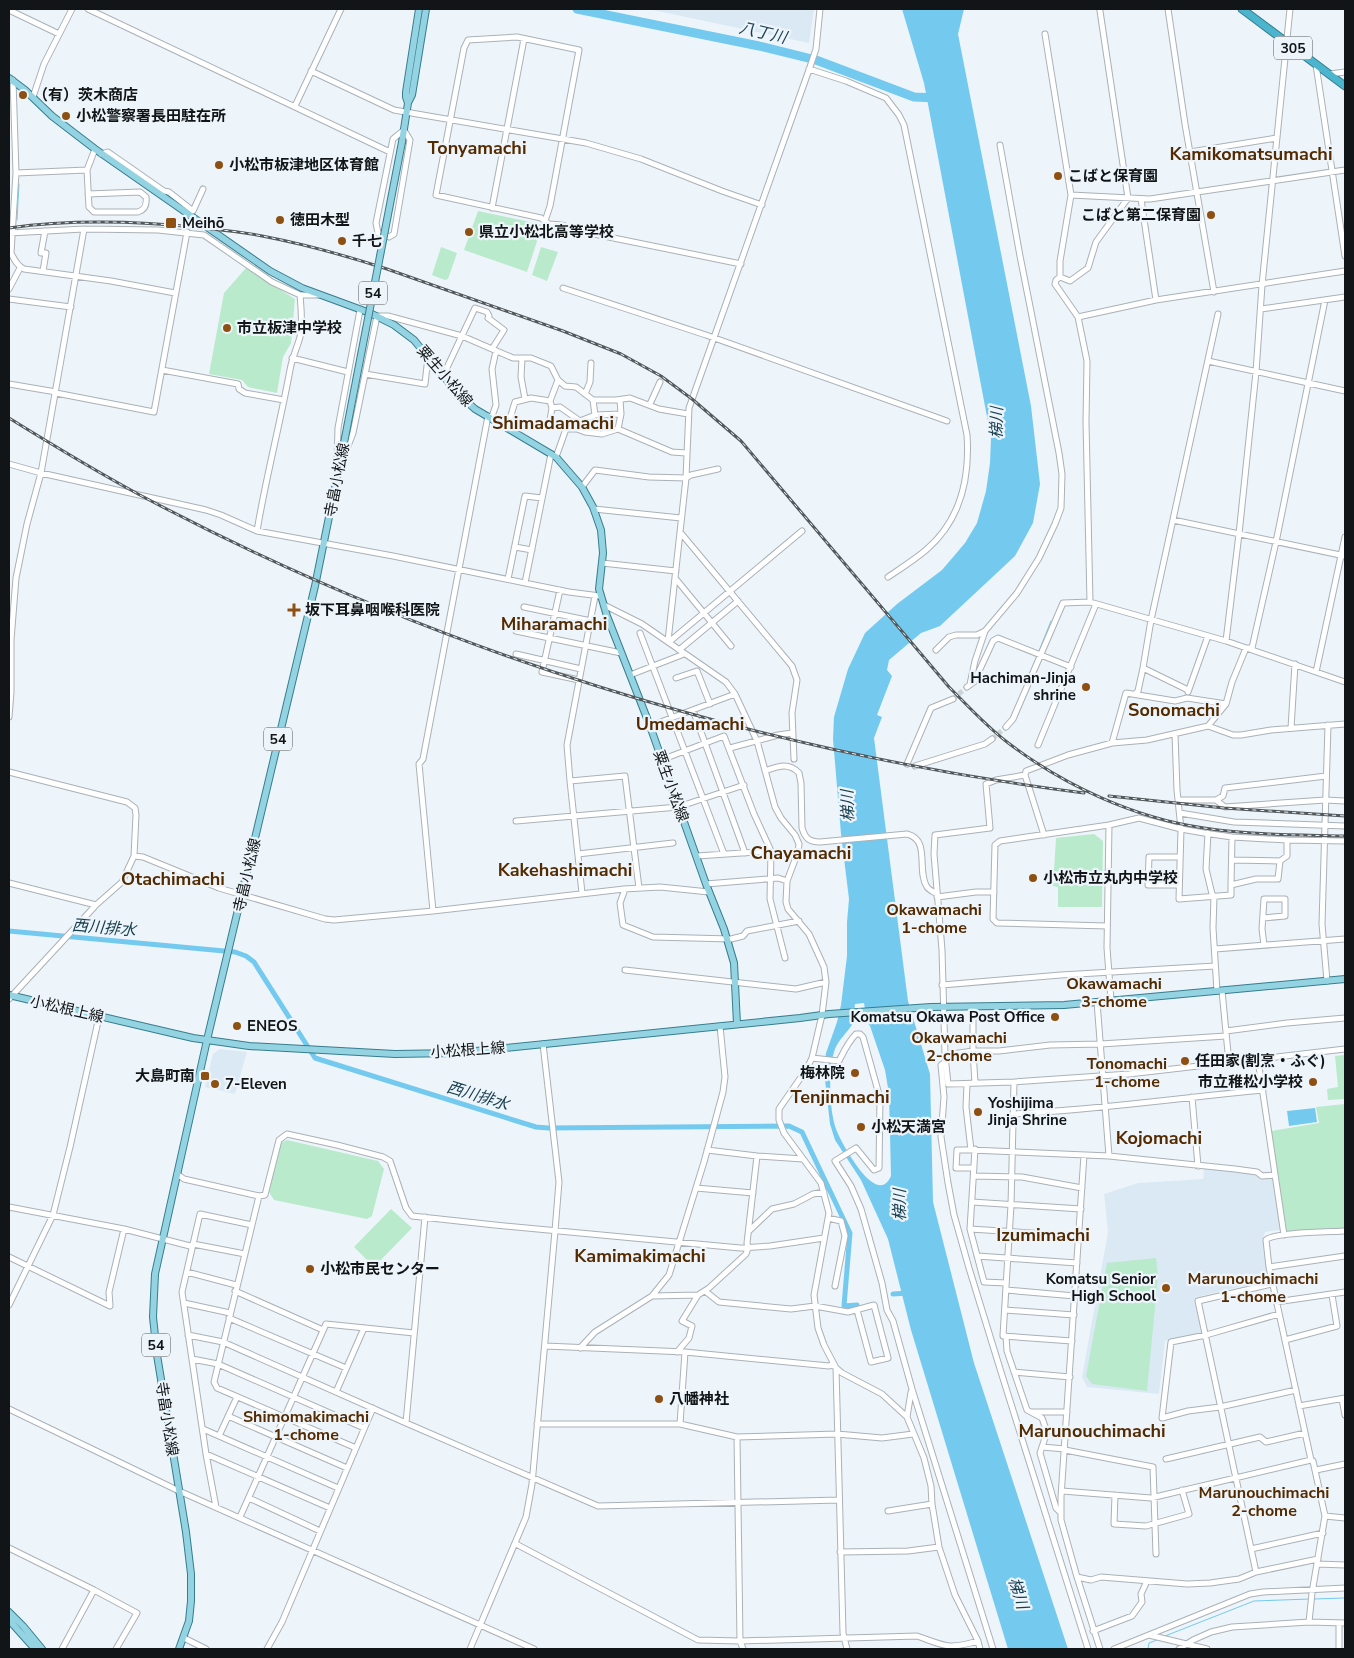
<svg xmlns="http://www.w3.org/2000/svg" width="1354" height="1658" font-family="'Nunito Sans','Noto Sans JP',sans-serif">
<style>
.built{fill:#dbe9f4}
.green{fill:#b9eacc}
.water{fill:#74caee;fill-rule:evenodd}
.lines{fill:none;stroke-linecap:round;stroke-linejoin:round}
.stream{stroke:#74caee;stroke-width:1}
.canal{stroke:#74caee;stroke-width:5}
.river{stroke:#74caee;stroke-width:9}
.minor-tunnel{stroke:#ccd3d9;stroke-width:5;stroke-dasharray:5 2.5;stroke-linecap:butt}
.minor-casing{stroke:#aab1b7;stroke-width:7}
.major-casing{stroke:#377d8e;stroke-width:8}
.highway-casing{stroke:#377d8e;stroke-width:9}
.minor{stroke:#fff;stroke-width:5}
.major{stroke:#93d3e2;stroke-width:6}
.highway{stroke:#4bb5ce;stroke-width:7}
.rail-casing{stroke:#53585b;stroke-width:3}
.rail{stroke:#edf5fb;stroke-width:1;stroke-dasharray:4;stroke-linecap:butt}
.major-bridge-casing{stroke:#377d8e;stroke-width:8;stroke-linecap:butt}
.major-bridge{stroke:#93d3e2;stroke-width:6}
.poi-dot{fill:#8d4f12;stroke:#edf5fb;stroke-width:2}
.labels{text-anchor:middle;stroke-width:4.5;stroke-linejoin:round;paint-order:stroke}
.shield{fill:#edf5fb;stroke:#54585b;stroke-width:1}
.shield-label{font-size:14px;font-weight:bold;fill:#121517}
.poi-label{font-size:15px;font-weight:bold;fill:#121517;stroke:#edf5fb;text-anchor:start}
.street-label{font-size:15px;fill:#121517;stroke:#edf5fb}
.water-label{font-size:16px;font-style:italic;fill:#193f4f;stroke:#edf5fb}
.neighbourhood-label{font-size:16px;font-weight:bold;fill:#542b00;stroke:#edf5fb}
.quarter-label{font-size:18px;font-weight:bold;fill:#542b00;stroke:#edf5fb}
</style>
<rect width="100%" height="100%" fill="#edf5fb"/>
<path class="built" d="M648 9H814L809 43Z
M220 1049 247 1052 235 1094 205 1087 213 1054Z
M1204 1169 1275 1172 1280 1230 1265 1232 1263 1239 1273 1279 1197 1297 1194 1299 1202 1333 1165 1341 1159 1394 1087 1387 1082 1377 1108 1232 1104 1194 1138 1183 1203 1179Z"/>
<path class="green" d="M478 211 540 224 542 226 527 272 464 250Z
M441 247 457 253 448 279 445 280 432 275Z
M541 247 558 252 547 281 532 275Z
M246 268 295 299 291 343 283 357 277 393 248 387 242 380 209 374 224 293Z
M1094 834 1103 841 1102 907H1058V887L1053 886 1056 838Z
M1345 1055V1099L1328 1100 1327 1089 1338 1087 1335 1056Z
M1345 1104V1228L1287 1233 1271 1131 1319 1123 1316 1107Z
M287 1140 378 1161 384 1169 372 1216 367 1219 274 1200 269 1192 281 1143Z
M391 1209 412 1228 374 1267 354 1247Z
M1156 1258 1158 1276 1147 1391 1092 1384 1086 1376 1107 1263Z"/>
<path class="water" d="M902 9H964L958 34 1031 406 1040 484 1033 523 1015 556 940 626 921 633 889 660 887 670 892 676 877 715 882 717 874 738 908 1001 930 1074 933 1202 974 1363 1068 1649H1008L911 1330 888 1239 861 1180 835 1140 830 1124 824 1071 826 1053 837 1022 841 1005 847 956V922L849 899 841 834 833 739 834 717 848 669 865 633 897 604 942 570 965 543 977 523 986 491 990 463 991 438 924 83ZM864 1003 867 1022 870 1026 885 1070 889 1094 891 1176C885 1189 877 1187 867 1178 856 1167 842 1144 836 1129 829 1110 828 1067 835 1049 839 1039 848 1032 853 1023 855 1018 854 1010 855 1004Z
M1315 1108 1317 1122 1289 1126 1287 1111Z"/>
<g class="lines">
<path class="stream" d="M17 220 19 184
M1039 651 1051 621
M1023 690 1037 656
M1314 1599 1345 1598
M1165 1636 1254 1601 1310 1599
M1148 1649 1149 1643 1157 1640"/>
<path class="canal" d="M9 931 235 952 246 956 254 962 315 1058 536 1127 548 1128 789 1126 802 1132 850 1233 844 1306 857 1305
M893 1294 908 1293"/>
<path class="river" d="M577 9 759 46 816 60 914 97 938 98"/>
<path class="minor-tunnel" d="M953 699 967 687
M992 739 1006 727"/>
<g class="minor-casing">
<path id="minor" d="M88 9 390 152
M1168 9 1185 124 1214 292
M9 10 59 34
M1045 34 1071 195 1060 261V277
M517 37 579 50 550 206 545 221 541 218 436 195 464 48 468 40Z
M1316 65 1345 256
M809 69 846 81 886 98 899 115 904 125 967 435C970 479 960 521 926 550 914 560 900 569 888 577
M311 71 394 110 586 143 641 159 722 191 762 205
M1330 74 1345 72
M13 80 16 173 11 253C14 259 17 266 24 269L111 281 175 293
M33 97 44 64 72 9
M295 106 341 9
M404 130 410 140 394 234 389 237 378 233 376 223 393 139Z
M1190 152 1277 138
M101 154 108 152 164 191 169 192 193 211 203 189
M16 173 87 170
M88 194 140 192 146 197C147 205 145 210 138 212H94L89 207 87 170 95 149
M1071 195 1150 199 1345 170
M1141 199 1156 300
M492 208 524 39
M545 221 549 224 562 225 589 233 741 264
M9 233 84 229 158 230 204 235 272 282 300 295H319
M43 271 46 253H41L45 231
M1060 277 1056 280 1055 284 1078 317 1087 361 1086 422 1090 602 1226 641 1345 682
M1060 277 1070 281 1088 268 1096 242 1128 198 1100 11
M563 288 706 335 947 421
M9 289 20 268
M9 299 71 307
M1261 309 1345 297
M1078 317 1156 300 1345 271
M292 358 348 372
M522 358 521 377 525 399
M1208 361 1345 391
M162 370 238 384 239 389 245 393 284 400
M365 374 425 384 428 357
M443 376 475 308 487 312 489 316 488 318 504 330 492 349
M558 380 550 401 552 408 550 420 566 429H577L585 432 602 434 618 429 672 452 686 453
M9 384 56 392
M56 393 154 412 187 232
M585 394 590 382 591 363
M593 400 595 415
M650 404 660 382
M552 408 560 407 580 421 595 415 621 414
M491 419 496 405 492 369 496 351
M507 428 515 402 531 398 550 401
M618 429 621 414 620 400
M556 457 566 429
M9 464 41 473 206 510 221 515 257 531 393 556 569 592 600 596
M341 464 353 433 377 316H388L462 336 513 358H531L551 366 558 380 565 386 576 387 593 400H616L630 398 659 409 688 414
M339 466 337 461 338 428 360 310
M582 487 595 470 649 477 686 478 691 475 718 469
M594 509 681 518
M1173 520 1345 556
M257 531C266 477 280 424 290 370 292 358 297 348 300 337 303 323 301 308 300 295
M680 532 792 666 797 680 792 713 794 759
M515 547 532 550
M602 563 676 571
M675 578 731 646
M508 579 525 496 542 498
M525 583 551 454
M560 590 542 672 579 680
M604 605 642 624 726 682 735 694 757 741 775 807 781 818 795 835 799 844 798 852 787 881 786 902 788 909 809 934 824 967 826 982 822 1015 812 1058 806 1070 779 1109V1120L784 1133 821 1183 829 1213 814 1295 818 1328 824 1345 836 1368 842 1373 882 1394 907 1417 924 1458 931 1486 932 1504 939 1547 955 1595 978 1641 980 1649
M524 607 610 625
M516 631 621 653
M640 633 724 854
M668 641 686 478 689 408 810 67 816 49 820 9
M1226 641 1239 534 1256 372 1262 285 1290 9
M669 642 802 531
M679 650 738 601
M936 650 949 637 956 635H977L985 631 1017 593 1039 558 1055 524 1061 508 1062 474 1059 453 1020 256 1000 145
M516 654 581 669
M1316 672 1345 537
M630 675 684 654
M676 678 697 671 710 704
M970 684 975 661 985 631
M967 687 974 682 993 641 998 638 1071 667
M1188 690 1143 668 1151 620 1218 314
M1188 692 1208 636
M1135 694 1138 691 1143 668
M693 710 745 853
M9 717 11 692V640L16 578 27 524 41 473 84 229
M650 726 735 694
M1208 726 1226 704 1232 682 1246 648H1252L1276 542 1325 300
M1006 727 1013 719 1063 603 1090 602
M1291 728 1295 664
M1112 743 1126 693 1175 701 1187 698 1226 704
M1038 745 1096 604
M730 748 778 735 792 733
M661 760 724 736 754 814 771 851 697 856
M907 764 931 708 953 699
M915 766 985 744 992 739
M765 771C778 766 789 762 799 773L801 783 802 828C805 838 809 842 820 842L907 834C931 840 916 870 927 887 929 890 934 892 937 894
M9 772 127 802 135 808 136 815 134 856 122 882 96 905 9 999
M1025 775 996 780 986 784 990 828 935 835 934 854 942 950 945 1055 948 1084 1014 1082 1129 1074 1345 1049
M570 781 567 745 595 596
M1178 800H1216L1225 807 1325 800 1345 801
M1216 800 1223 796 1225 788 1326 776
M1180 813 1234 822 1345 826
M516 821 678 807 744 785
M1109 825 1107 948 1111 1000
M1208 833 1206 869 1212 894 1214 896 1213 928 1217 991
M1044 835 1025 775 1026 771 1068 755 1112 743 1147 740 1208 726 1233 735H1241L1271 730 1345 724
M1287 840 1345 841
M771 851 770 899 785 958
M578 854 673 843
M134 856 143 857 219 888 325 919 334 920 433 911 624 889 660 887 709 892
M1232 860 1280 861
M9 883 96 905
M706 884 778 878 787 881
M1178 885H1148L1149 857H1179
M1231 885 1232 837
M624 889V892L620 903 623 925 653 937 731 939 743 936 747 931 799 921
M582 893 570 781 625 776 639 888
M937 897 976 892H994
M433 911 419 764 423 759 488 416
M1263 918 1285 916V899H1264L1262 929 1264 945
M1107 926 997 923 993 919 995 845 1000 841 1109 825 1139 818 1181 829 1204 833 1232 837 1287 840V856L1280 861 1278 879H1256L1231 885V895L1179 899 1181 829 1177 790 1175 734
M1215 949 1345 939
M625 970 796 989 826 982
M1327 981 1322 924 1328 725
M942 985 1061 975 1215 966
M1222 991 1229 1063
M1097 1002 1109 1156
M973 1007V1051L975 1083
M1226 1031 1287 1023 1345 1018
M945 1055 973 1051H999L1050 1045 1101 1044 1226 1036
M812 1058 839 1061C844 1051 848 1042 856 1034H860L863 1037 880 1098 879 1168 874 1170 856 1148 835 1161 851 1186 861 1209 882 1283 887 1310 893 1321 912 1389 993 1649
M1258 1060 1284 1235
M945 1062 941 1065 944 1097 941 1137 948 1183 954 1215 969 1268 1001 1372 1088 1649
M1014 1082 1011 1205 1003 1336 1072 1341
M967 1084 966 1107 971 1150 1109 1156 1235 1169 1257 1172 1262 1176 1275 1175
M1192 1097 1198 1166
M1013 1114C1096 1110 1179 1098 1263 1090
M975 1149 970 1229 984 1282 1006 1283
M971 1150H957L956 1168H974
M1084 1155 1061 1497V1520L1077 1577 1100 1649
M757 1156 803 1159
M177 1174 184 1179 259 1196 265 1195 279 1140 287 1134 337 1145 383 1157 390 1161 406 1208 412 1216 495 1225 740 1248 770 1246 824 1238
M974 1176 1022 1177 1082 1188
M696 1188 753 1193
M259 1196 214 1382 217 1388 356 1448
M972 1202 1081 1209
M9 1207 124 1229 190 1246 193 1244 245 1254
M828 1218 841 1221 845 1236 835 1286
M970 1229 1079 1236
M749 1231 772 1209 794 1204 813 1194 824 1192
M977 1256 1077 1263
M9 1257 110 1306 109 1292 124 1229
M1269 1267 1345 1256
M187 1272 236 1285
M1006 1290 1075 1296
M235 1291 323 1330
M705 1291 719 1302 791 1309 815 1306 848 1312 874 1305 888 1358 871 1362 857 1310
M652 1296 698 1295
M1276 1302 1345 1292
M184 1303 230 1313
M9 1305 53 1215 70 1147 99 1017
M1005 1310 1074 1315
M1279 1314 1206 1335 1171 1342 1162 1418 1188 1411 1220 1407 1296 1390
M229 1318 346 1368
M188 1335 223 1342 406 1423 425 1217
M1006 1336 1007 1351 1027 1410 1042 1418 1047 1432 1040 1453 1056 1508 1061 1513
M1285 1340 1337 1326 1332 1295
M545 1346 685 1352 829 1366 833 1364
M580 1348 595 1332 652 1296 669 1275 704 1162 723 1092 725 1077 720 1026
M677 1352 689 1338 692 1326 682 1321 698 1295 709 1288 746 1254 748 1248 747 1243 757 1156 707 1150
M192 1359 218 1364 364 1428
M836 1368 843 1633 847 1649
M1014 1372 1070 1377
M336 1392 364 1328
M1342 1399 1345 1415
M1299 1406 1345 1398
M9 1409 179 1491 534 1649
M1031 1412H1067
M228 1416 347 1468
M907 1417 911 1392
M406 1423 598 1506 839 1500
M537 1424H680L737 1437 837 1434 882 1438 913 1434
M680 1424 685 1352
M203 1429 338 1488
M219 1436 237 1397
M737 1437 740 1641 743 1649
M1042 1447 1065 1449
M1065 1450 1153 1467 1156 1554
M206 1454 330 1508
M1166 1459 1260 1437 1266 1442 1305 1433
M1316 1470 1345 1464
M1062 1491 1151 1498 1311 1460
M1115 1495 1114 1524 1146 1526 1189 1514 1182 1490
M249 1498 320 1531
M216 1507 206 1454 182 1292 200 1214 252 1225
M888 1511 932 1504
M1325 1516 1345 1518
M240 1517 326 1324 414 1333
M516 1544 698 1640 740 1641 917 1636C946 1646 947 1650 978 1641
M9 1548 94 1590 137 1613 116 1649
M1251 1549 1323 1533
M840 1552 908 1551 939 1547
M1317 1564 1345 1565
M1256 1572 1198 1301 1272 1284
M1077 1577 1091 1580 1101 1577 1187 1584 1210 1583 1239 1579 1256 1572 1318 1559
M1309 1622 1312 1593 1325 1516 1313 1461 1311 1460 1269 1267 1266 1240C1273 1232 1331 1232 1345 1231
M1093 1631 1132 1616 1142 1602 1141 1594 1147 1581
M1149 1635 1207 1649
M184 1638 206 1649
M63 1649H62L94 1590
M267 1649 282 1622 373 1408
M470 1649 526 1517 532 1484 555 1231 559 1182 543 1044
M1114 1649 1250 1594 1263 1592 1345 1588
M1179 1649 1193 1640 1211 1632 1232 1627 1309 1622 1345 1623
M1339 1649V1623"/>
</g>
<g class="major-casing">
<path id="major" d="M9 78 25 90 52 116 95 149 270 271 302 288 370 313 394 325 414 340 458 394 475 409 556 457 582 487 593 507 601 530 603 553 599 589 607 616 650 726 706 884 724 929 734 963 737 1024
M408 103 406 97V92L419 9
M402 142 408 103 412 95 426 9
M9 995 193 1038 249 1046 395 1054 455 1053 496 1049 800 1018 829 1014 931 1007 1064 1005 1345 979
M9 1612 23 1626 42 1649
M9 1620 35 1649
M179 1649 189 1621 191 1601V1574L186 1532 157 1355 153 1317 155 1274 207 1040 315 586 344 443"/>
</g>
<g class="highway-casing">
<path id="highway" d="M1242 9 1345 86"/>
</g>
<use href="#minor" class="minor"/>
<use href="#major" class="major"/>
<use href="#highway" class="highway"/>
<g class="rail-casing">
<path id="rail" d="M9 228C73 219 138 221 202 228 222 230 243 232 262 236 304 244 347 256 387 269L563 331 621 354 661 376 692 399 741 441 949 687C968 706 986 726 1007 742 1063 785 1134 818 1204 828 1251 835 1299 835 1345 836
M9 418C51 444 94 470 138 494 431 650 755 751 1084 793
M1109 796 1224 808 1345 816"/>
</g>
<use href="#rail" class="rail"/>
<g class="major-bridge-casing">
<path id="major-bridge" d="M344 443 402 142"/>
</g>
<use href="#major-bridge" class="major-bridge"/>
</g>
<g class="poi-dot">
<circle cx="23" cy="95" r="5"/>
<circle cx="66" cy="116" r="5"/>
<circle cx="219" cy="165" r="5"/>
<circle cx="1058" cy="176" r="5"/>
<circle cx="1211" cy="215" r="5"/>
<circle cx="280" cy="220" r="5"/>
<rect x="165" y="217" width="12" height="12" rx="2.5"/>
<circle cx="469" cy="232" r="5"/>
<circle cx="342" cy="241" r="5"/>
<circle cx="227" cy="328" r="5"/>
<path d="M291.5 602.5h5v5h5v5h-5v5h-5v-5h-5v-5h5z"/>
<circle cx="1086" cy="687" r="5"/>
<circle cx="1033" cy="878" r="5"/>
<circle cx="1055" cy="1017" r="5"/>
<circle cx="237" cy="1026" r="5"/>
<circle cx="1185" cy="1061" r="5"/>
<circle cx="855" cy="1073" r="5"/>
<rect x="200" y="1071" width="10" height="10" rx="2.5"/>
<circle cx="1313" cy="1082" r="5"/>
<circle cx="215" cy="1084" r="5"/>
<circle cx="978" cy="1112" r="5"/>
<circle cx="861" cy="1127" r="5"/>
<circle cx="310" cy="1269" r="5"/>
<circle cx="1166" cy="1288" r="5"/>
<circle cx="659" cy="1399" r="5"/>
</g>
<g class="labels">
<g class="shield">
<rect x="1274" y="36.5" width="38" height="23" rx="4"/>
<rect x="359" y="281.5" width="28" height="23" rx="4"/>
<rect x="264" y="727.5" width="28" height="23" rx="4"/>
<rect x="142" y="1333.5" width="28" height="23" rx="4"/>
</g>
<g class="shield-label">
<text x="1293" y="53">305</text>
<text x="373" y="298">54</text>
<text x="278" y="744">54</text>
<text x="156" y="1350">54</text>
</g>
<g class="poi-label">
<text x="33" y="100">（有）茨木商店</text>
<text x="76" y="121">小松警察署長田駐在所</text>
<text x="229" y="170">小松市板津地区体育館</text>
<text x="1068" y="181">こばと保育園</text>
<text x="1201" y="220" text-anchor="end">こばと第二保育園</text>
<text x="290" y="225">徳田木型</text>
<text x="182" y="228">Meihō</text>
<text x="479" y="237">県立小松北高等学校</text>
<text x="352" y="246">千七</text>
<text x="237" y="333">市立板津中学校</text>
<text x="305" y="615">坂下耳鼻咽喉科医院</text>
<text x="1076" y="683" text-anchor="end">Hachiman-Jinja<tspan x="1076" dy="17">shrine</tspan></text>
<text x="1043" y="883">小松市立丸内中学校</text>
<text x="1045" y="1022" text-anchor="end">Komatsu Okawa Post Office</text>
<text x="247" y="1031">ENEOS</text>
<text x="1195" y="1066">任田家(割烹・ふぐ)</text>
<text x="845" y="1078" text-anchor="end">梅林院</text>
<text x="195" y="1081" text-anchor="end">大島町南</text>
<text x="1303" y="1087" text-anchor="end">市立稚松小学校</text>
<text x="225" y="1089">7-Eleven</text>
<text x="988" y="1108">Yoshijima<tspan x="988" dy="17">Jinja Shrine</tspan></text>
<text x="871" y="1132">小松天満宮</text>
<text x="320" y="1274">小松市民センター</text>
<text x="1156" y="1284" text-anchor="end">Komatsu Senior<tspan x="1156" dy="17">High School</tspan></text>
<text x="669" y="1404">八幡神社</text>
</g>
<g class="street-label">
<text transform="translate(445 376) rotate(49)" y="5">粟生小松線</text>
<text transform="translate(337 480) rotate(-79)" y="5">寺畠小松線</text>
<text transform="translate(671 786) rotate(70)" y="5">粟生小松線</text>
<text transform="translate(247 875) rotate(-77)" y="5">寺畠小松線</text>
<text transform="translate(67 1009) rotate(13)" y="5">小松根上線</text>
<text transform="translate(468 1050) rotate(-4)" y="5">小松根上線</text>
<text transform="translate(167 1419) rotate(81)" y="5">寺畠小松線</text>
</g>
<g class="water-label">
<text transform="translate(763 32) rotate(13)" y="6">八丁川</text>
<text transform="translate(996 423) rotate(-89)" y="6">梯川</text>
<text transform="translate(847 806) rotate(-92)" y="6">梯川</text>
<text transform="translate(104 927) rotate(5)" y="6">西川排水</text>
<text transform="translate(478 1095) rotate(17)" y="6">西川排水</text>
<text transform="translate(899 1205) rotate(-90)" y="6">梯川</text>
<text transform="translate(1019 1593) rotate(73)" y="6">梯川</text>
</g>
<g class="neighbourhood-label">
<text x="934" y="915">Okawamachi<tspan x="934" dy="18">1-chome</tspan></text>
<text x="1114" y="989">Okawamachi<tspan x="1114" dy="18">3-chome</tspan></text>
<text x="959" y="1043">Okawamachi<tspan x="959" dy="18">2-chome</tspan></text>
<text x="1127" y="1069">Tonomachi<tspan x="1127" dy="18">1-chome</tspan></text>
<text x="1253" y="1284">Marunouchimachi<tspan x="1253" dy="18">1-chome</tspan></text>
<text x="306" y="1422">Shimomakimachi<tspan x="306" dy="18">1-chome</tspan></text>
<text x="1264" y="1498">Marunouchimachi<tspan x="1264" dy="18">2-chome</tspan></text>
</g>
<g class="quarter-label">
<text x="477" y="154">Tonyamachi</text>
<text x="1251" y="160">Kamikomatsumachi</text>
<text x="553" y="429">Shimadamachi</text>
<text x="554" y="630">Miharamachi</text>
<text x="1174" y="716">Sonomachi</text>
<text x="690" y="730">Umedamachi</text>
<text x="801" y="859">Chayamachi</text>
<text x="565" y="876">Kakehashimachi</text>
<text x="173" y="885">Otachimachi</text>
<text x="840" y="1103">Tenjinmachi</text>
<text x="1159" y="1144">Kojomachi</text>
<text x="1043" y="1241">Izumimachi</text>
<text x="640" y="1262">Kamimakimachi</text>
<text x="1092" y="1437">Marunouchimachi</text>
</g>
</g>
<rect width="1354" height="1658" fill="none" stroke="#121517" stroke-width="20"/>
</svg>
